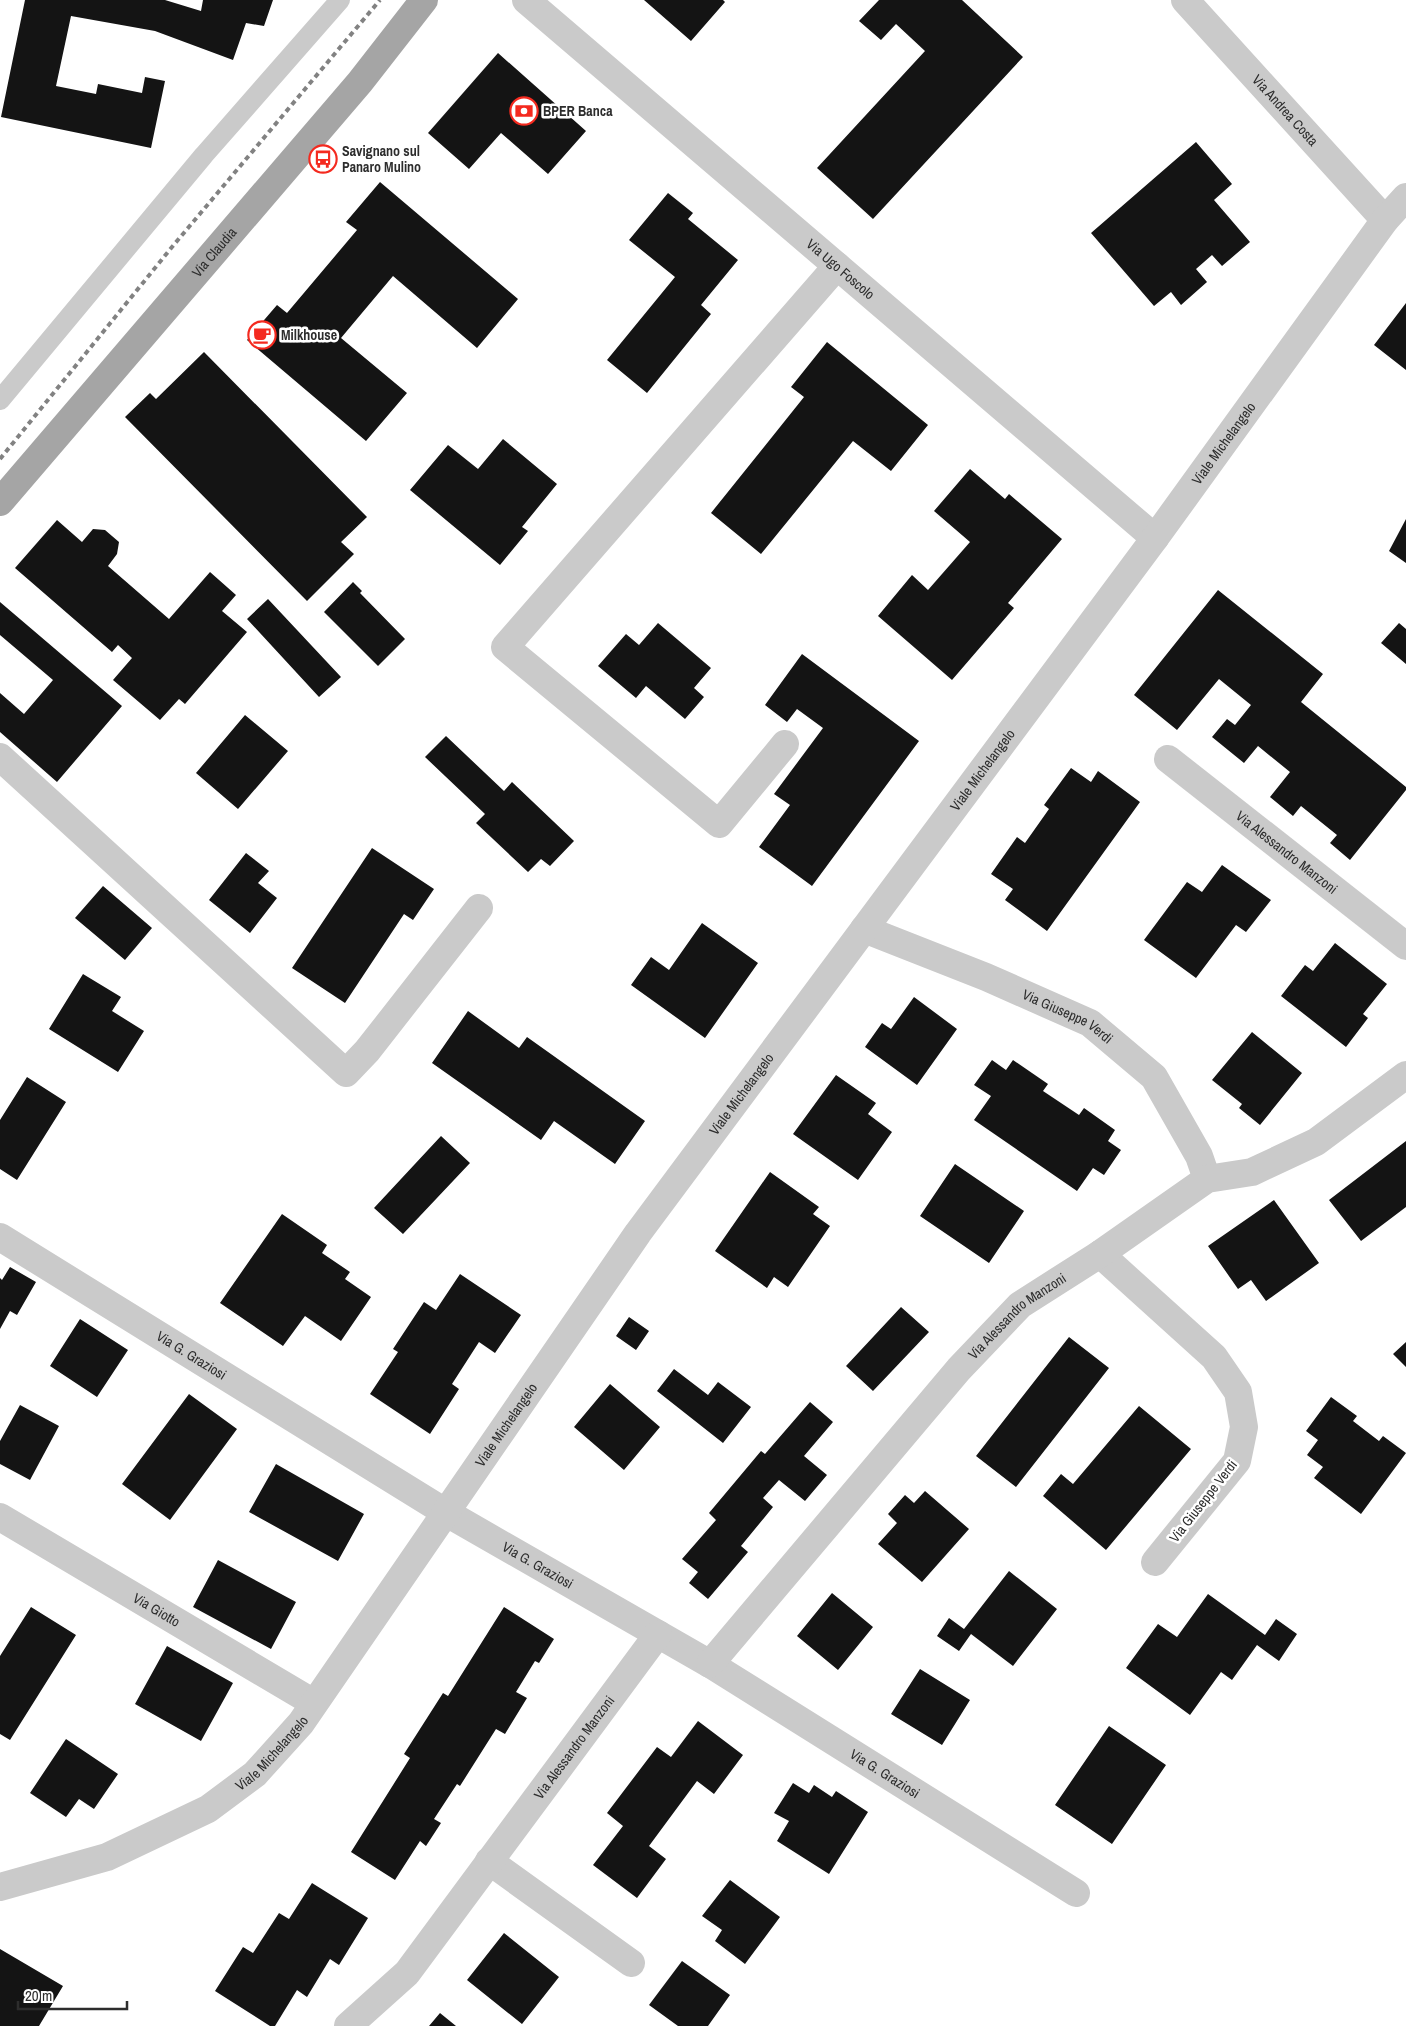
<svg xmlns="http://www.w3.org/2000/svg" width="1406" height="2026" font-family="'Archivo Narrow',sans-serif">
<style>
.building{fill:#141414}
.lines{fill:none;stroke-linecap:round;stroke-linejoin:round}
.service{stroke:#cacaca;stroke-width:20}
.minor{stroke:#cacaca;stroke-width:28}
.primary{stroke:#a5a5a5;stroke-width:28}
.rail{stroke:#828282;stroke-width:4;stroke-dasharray:5 4;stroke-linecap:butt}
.labels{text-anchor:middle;stroke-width:5;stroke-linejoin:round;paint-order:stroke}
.street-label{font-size:14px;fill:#2d2d2d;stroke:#fff}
.poi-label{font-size:14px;font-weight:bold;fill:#2d2d2d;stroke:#fff;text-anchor:start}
</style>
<rect width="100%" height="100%" fill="#fff"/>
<path class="building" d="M25 0H165L201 11 203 0H273L264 26 246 23 233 60 155 31 71 16 56 86 96 94 98 84 142 93 145 77 165 81 151 148 1 117Z
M644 0H723L725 2 691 41Z
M879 0H962L1023 57 873 219 817 168 925 51 896 24 881 40 859 21Z
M498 53 586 131 548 174 501 133 469 169 428 133Z
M1196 142 1232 184 1214 200 1250 242 1222 266 1212 255 1196 269 1207 282 1181 305 1171 292 1154 306 1091 233Z
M380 182 518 299 477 348 393 276 341 338 407 393 366 441 247 340 277 305 287 313 357 230 346 222Z
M668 193 693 213 688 219 738 260 701 305 711 314 647 393 607 360 675 277 629 240Z
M1406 303V370L1374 345Z
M827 342 928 425 891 471 853 441 761 554 711 513 804 397 791 387Z
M204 352 367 517 341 542 354 554 307 601 125 417 150 393 156 399Z
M503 439 557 484 522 527 528 531 500 565 410 490 448 445 478 469Z
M970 469 1005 499 1009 494 1062 539 1008 603 1014 608 952 680 878 616 912 575 928 590 970 542 934 511Z
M1406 519V563L1389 551Z
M57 520 82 542 93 529 105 530 119 542 117 554 108 566 169 619 210 572 236 595 222 611 247 632 185 704 179 699 160 720 113 680 132 658 118 645 112 652 15 568Z
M353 582 362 591 360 593 405 639 378 666 324 612Z
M1218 590 1323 674 1301 702 1406 787V790L1350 860 1330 843 1337 835 1301 806 1293 816 1270 797 1290 772 1258 746 1244 763 1212 737 1227 719 1235 725 1251 705 1219 679 1177 730 1134 695Z
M268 599 341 677 319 697 247 619Z
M0 602 122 706 57 782 0 732V693L24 714 53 680 0 635Z
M658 623 711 668 694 688 704 697 685 719 646 686 636 698 598 666 626 634 639 645Z
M1399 623 1406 629V664L1381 643Z
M802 654 919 741 812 886 759 847 790 805 774 794 823 728 797 709 787 722 765 705Z
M245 715 288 751 238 809 196 773Z
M446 736 504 791 512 782 574 841 550 866 541 859 528 872 476 823 485 814 425 757Z
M1071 768 1091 782 1098 771 1140 802 1047 931 1005 900 1013 889 991 874 1017 837 1025 843 1049 809 1044 805Z
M372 848 434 889 413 920 404 914 345 1003 292 968Z
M246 853 269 871 258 883 277 898 250 933 209 900Z
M1222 865 1271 900 1246 932 1236 925 1196 978 1144 940 1187 882 1202 892Z
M103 886 152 928 125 960 75 918Z
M702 923 758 963 705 1038 631 985 651 957 669 970Z
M1335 943 1387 984 1363 1014 1368 1018 1346 1047 1281 996 1305 965 1313 971Z
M83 974 121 997 112 1011 144 1031 118 1072 49 1029Z
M914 997 957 1029 917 1085 865 1047 882 1023 891 1029Z
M468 1011 519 1048 527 1037 645 1121 615 1164 554 1121 541 1140 432 1063Z
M1252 1032 1302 1073 1260 1125 1239 1108 1242 1104 1212 1080Z
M992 1060 1006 1070 1013 1060 1048 1084 1043 1091 1079 1115 1084 1108 1115 1130 1108 1141 1121 1150 1104 1175 1093 1168 1077 1191 974 1120 991 1096 974 1085Z
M836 1075 876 1103 868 1114 892 1132 858 1180 793 1134Z
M27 1077 66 1102 17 1180 0 1169V1120Z
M441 1136 470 1163 403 1234 374 1208Z
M1406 1141V1207L1361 1241 1329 1200Z
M955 1164 1024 1211 989 1263 920 1216Z
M770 1172 819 1207 813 1214 830 1226 788 1287 774 1277 767 1288 715 1251Z
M1274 1200 1319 1263 1266 1301 1251 1280 1238 1289 1208 1246Z
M282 1214 327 1245 322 1253 350 1272 345 1279 371 1297 341 1341 305 1316 283 1346 220 1303Z
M10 1267 36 1282 17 1315 10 1311 0 1329V1278L2 1280Z
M460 1274 521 1315 495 1353 479 1342 452 1384 459 1389 430 1434 370 1394 398 1352 393 1349 424 1302 436 1310Z
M901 1307 929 1332 873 1391 846 1366Z
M629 1317 649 1331 636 1350 616 1336Z
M80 1319 128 1350 97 1397 50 1366Z
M1069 1337 1109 1368 1016 1487 976 1456Z
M1406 1342V1367L1393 1354Z
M674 1369 708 1395 718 1382 751 1407 723 1443 657 1391Z
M610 1384 660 1427 624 1470 574 1427Z
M189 1394 237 1429 170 1520 122 1484Z
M1331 1397 1357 1416 1353 1421 1379 1441 1383 1436 1406 1453 1361 1514 1314 1478 1323 1467 1307 1455 1318 1440 1306 1431Z
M810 1402 833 1422 804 1456 827 1475 805 1501 779 1480 763 1498 773 1507 741 1546 748 1552 708 1599 689 1583 698 1572 682 1559 716 1520 709 1513 761 1451 765 1454Z
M20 1405 59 1426 30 1480 0 1464V1441Z
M1139 1406 1191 1449 1106 1550 1043 1496 1061 1474 1073 1484Z
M276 1464 364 1514 338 1561 249 1512Z
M925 1491 969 1529 922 1582 878 1544 897 1523 888 1514 905 1495 914 1503Z
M218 1560 296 1602 271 1649 193 1607Z
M1009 1571 1057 1609 1013 1666 971 1634 959 1651 937 1636 949 1618 964 1629Z
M832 1593 873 1627 838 1670 797 1636Z
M1208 1594 1265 1635 1276 1619 1297 1634 1279 1661 1257 1645 1232 1680 1221 1672 1190 1715 1126 1668 1158 1624 1177 1637Z
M31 1607 76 1635 10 1740 0 1734V1656Z
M504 1607 554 1639 539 1663 535 1661 516 1692 527 1698 505 1734 496 1729 460 1786 457 1784 434 1819 441 1823 426 1846 420 1841 395 1880 351 1852 410 1758 404 1754 443 1693 448 1696Z
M167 1646 233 1683 201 1741 135 1704Z
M920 1669 970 1700 942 1745 891 1714Z
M698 1721 743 1755 714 1794 697 1781 649 1846 666 1859 637 1898 593 1865 623 1826 607 1813 657 1747 671 1757Z
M1109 1726 1166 1765 1112 1844 1055 1805Z
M66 1739 118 1774 94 1809 79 1799 66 1817 30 1793Z
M793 1783 809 1793 814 1785 832 1797 836 1791 868 1812 829 1874 777 1841 789 1821 774 1813Z
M730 1880 780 1917 745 1964 715 1941 722 1930 702 1916Z
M312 1883 368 1918 339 1965 330 1959 307 1997 297 1990 275 2026H270L215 1991 243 1947 253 1953 279 1913 289 1919Z
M504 1933 559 1977 522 2024 467 1980Z
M0 1949 63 1986 39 2026H0Z
M682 1961 730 1995 708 2026H678L649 2005Z
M440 2013 456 2026H429Z"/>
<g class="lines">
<path class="service" d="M0 400 204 155 340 0"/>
<g class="minor">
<path id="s1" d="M526 0 1155 538"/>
<path id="s2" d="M1185 0 1385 220"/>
<path d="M785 744 719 824 505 647 837 266"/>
<path d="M0 757 346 1073 367 1051 479 908"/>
<path id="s3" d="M1168 759 1406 946"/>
<path id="s4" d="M864 929 986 977 1090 1023 1154 1077 1199 1156 1207 1179"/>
<path id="s5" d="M0 1237 445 1512 710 1664 1076 1893"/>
<path d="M1100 1254 1214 1357 1238 1392 1244 1427 1237 1461 1155 1562"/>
<path id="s6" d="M0 1517 314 1703"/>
<path id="s7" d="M710 1664 959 1369 1020 1305 1100 1254 1207 1179 1252 1172 1316 1142 1406 1075"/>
<path d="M489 1861 631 1963"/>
<path id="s8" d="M0 1887 107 1857 208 1809 255 1774 301 1723 638 1233 1155 538 1385 220 1406 197"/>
<path id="s9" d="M348 2026 407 1973 658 1634"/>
</g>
<path class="primary" id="s10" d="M0 502 360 82 424 0"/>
<path class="rail" d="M0 459 172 247 380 0"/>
</g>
<defs>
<g id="bank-ring" transform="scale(1.4375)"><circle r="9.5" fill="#fff" stroke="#f42a1f" stroke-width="1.5"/><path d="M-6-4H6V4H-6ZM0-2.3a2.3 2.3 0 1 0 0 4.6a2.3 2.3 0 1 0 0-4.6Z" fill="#f42a1f"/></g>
<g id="bus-ring" transform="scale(1.4375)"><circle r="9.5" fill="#fff" stroke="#f42a1f" stroke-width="1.5"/><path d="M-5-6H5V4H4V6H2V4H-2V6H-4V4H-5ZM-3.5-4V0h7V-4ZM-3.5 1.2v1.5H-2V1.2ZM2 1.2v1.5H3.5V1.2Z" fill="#f42a1f"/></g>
<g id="cafe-ring" transform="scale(1.4375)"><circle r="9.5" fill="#fff" stroke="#f42a1f" stroke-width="1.5"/><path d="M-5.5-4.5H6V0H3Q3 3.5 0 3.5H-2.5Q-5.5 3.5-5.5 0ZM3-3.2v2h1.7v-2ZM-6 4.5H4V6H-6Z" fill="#f42a1f"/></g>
</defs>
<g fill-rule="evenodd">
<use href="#bank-ring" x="524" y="111"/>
<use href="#bus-ring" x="323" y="159"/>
<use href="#cafe-ring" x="262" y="335"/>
</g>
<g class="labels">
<g class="street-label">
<text dy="5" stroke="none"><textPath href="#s2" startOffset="149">Via Andrea Costa</textPath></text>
<text dy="5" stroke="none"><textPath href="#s10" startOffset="329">Via Claudia</textPath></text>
<text dy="5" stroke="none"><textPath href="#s1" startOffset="414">Via Ugo Foscolo</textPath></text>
<text dy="5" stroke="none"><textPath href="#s8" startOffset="1928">Viale Michelangelo</textPath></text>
<text dy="5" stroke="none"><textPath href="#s8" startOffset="1522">Viale Michelangelo</textPath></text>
<text dy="5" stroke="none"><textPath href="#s3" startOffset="151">Via Alessandro Manzoni</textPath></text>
<text dy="5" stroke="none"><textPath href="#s4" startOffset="222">Via Giuseppe Verdi</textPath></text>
<text dy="5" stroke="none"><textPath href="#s8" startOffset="1118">Viale Michelangelo</textPath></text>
<text dy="5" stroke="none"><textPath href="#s7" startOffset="465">Via Alessandro Manzoni</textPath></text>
<text dy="5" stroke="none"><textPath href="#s5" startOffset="225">Via G. Graziosi</textPath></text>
<text dy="5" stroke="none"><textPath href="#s8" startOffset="712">Viale Michelangelo</textPath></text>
<text transform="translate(1203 1501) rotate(-52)" y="5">Via Giuseppe Verdi</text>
<text dy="5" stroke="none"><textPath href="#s5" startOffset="630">Via G. Graziosi</textPath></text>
<text dy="5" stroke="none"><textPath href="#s6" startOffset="182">Via Giotto</textPath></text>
<text dy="5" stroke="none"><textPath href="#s9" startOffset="360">Via Alessandro Manzoni</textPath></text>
<text dy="5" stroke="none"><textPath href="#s8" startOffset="308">Viale Michelangelo</textPath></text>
<text dy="5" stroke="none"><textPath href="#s5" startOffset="1035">Via G. Graziosi</textPath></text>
</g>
<g class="poi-label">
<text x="543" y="116">BPER Banca</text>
<text x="342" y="156">Savignano sul<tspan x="342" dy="16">Panaro Mulino</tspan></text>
<text x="281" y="340">Milkhouse</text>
</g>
</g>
<path d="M18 2001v8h109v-8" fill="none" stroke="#2d2d2d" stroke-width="2.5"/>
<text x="25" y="2001" font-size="15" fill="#2d2d2d" stroke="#ffffff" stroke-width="4" paint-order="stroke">20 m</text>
</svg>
